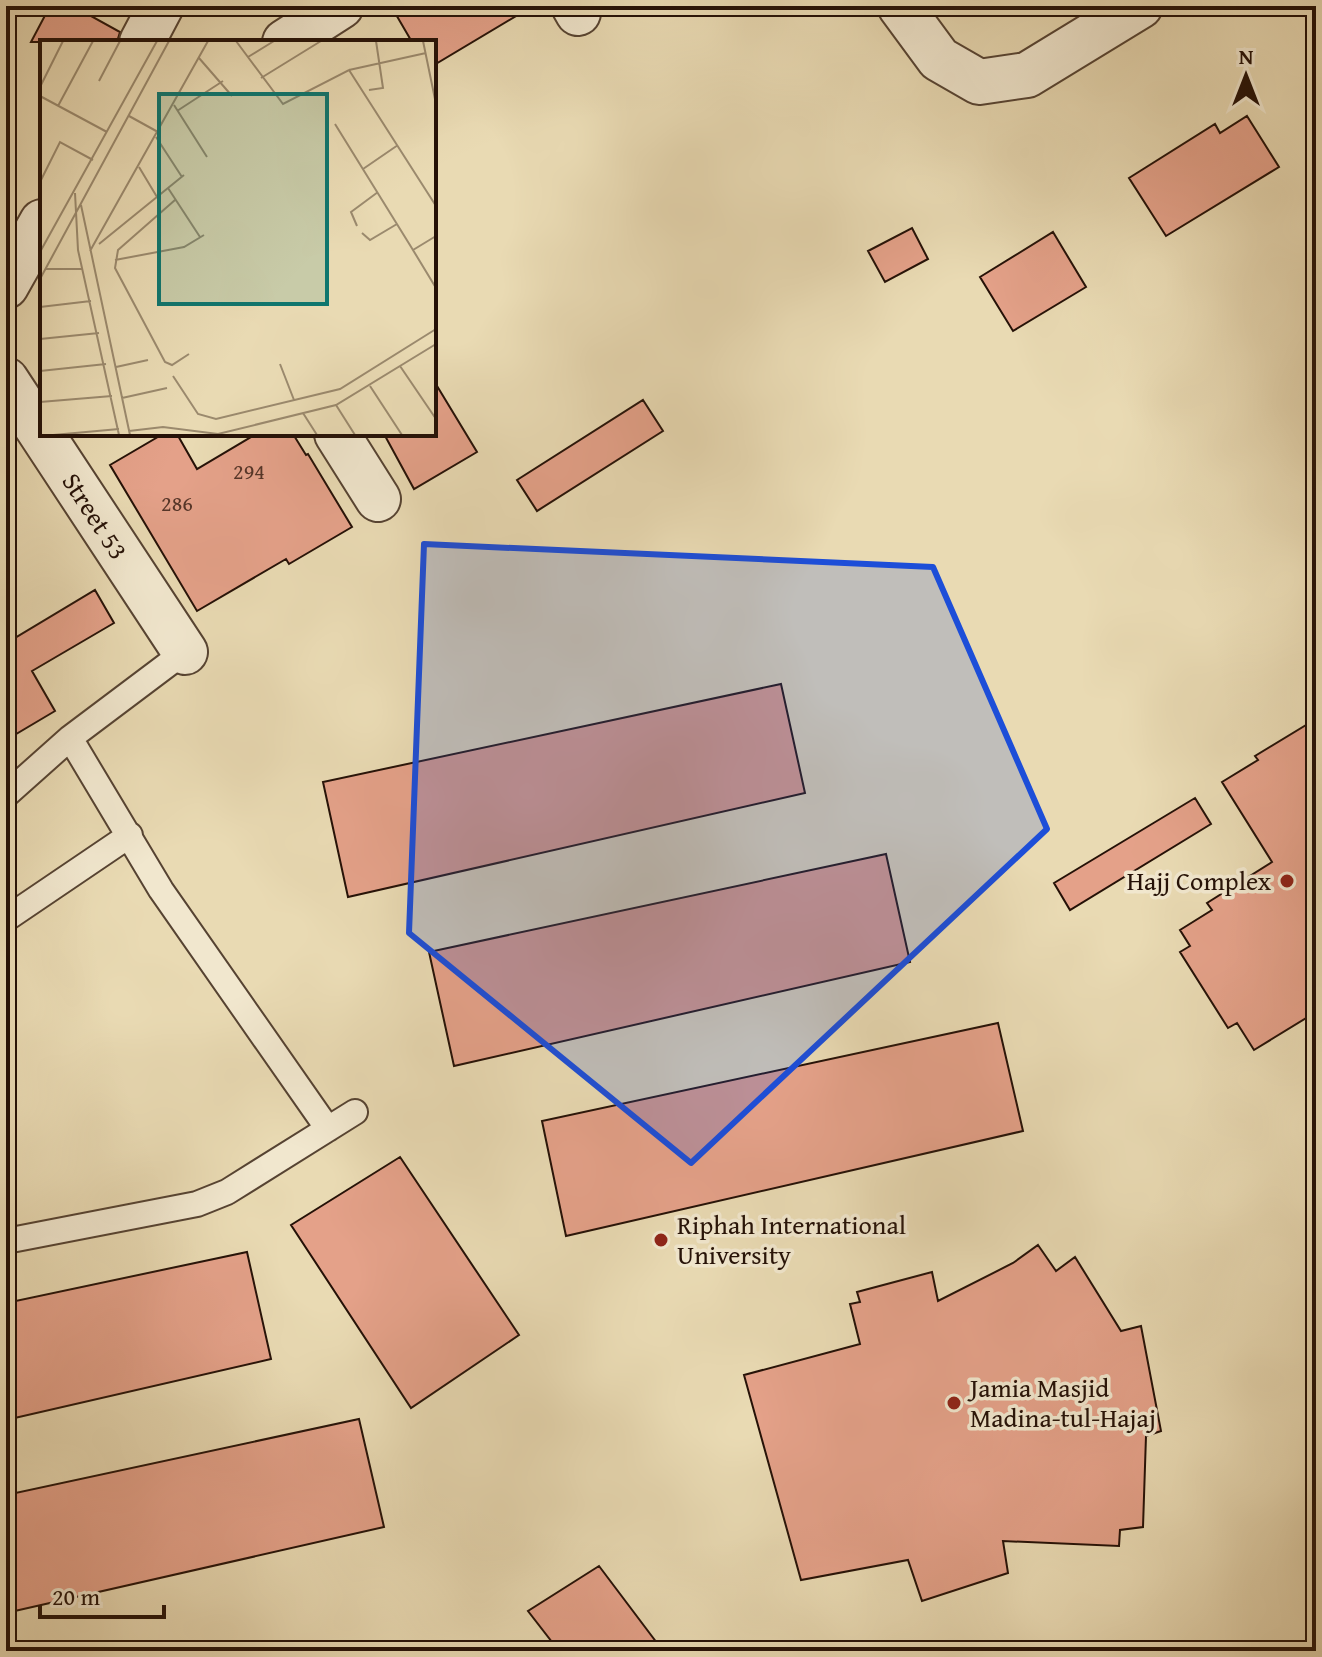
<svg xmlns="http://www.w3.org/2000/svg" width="1322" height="1657" font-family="'Gentium Book Plus',serif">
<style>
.building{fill:#e4a189;stroke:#251107;stroke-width:2}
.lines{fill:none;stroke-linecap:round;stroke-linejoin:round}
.lane-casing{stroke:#564332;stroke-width:28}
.street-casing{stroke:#564332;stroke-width:48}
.lane{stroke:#f1e7ce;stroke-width:24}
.street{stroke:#f1e7ce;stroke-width:44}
.marked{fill:#1d4ed8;fill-opacity:0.2;stroke:#1d4ed8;stroke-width:6;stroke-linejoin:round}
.poi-dot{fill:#8f2418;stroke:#f1e7ce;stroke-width:3}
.labels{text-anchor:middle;stroke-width:7;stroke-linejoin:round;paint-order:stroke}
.number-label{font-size:22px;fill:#553528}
.street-label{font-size:26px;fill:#251107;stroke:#f1e7ce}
.poi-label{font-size:26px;fill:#251107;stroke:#f1e7ce;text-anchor:start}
.inset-road{fill:none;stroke:#9b8a6e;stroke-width:2}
.view{fill:#0f766e;fill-opacity:0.15;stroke:#0f766e;stroke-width:4}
.inset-edge{fill:none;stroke:#251107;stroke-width:4}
</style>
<rect width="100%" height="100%" fill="#e9dab3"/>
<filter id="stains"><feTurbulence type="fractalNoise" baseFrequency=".0025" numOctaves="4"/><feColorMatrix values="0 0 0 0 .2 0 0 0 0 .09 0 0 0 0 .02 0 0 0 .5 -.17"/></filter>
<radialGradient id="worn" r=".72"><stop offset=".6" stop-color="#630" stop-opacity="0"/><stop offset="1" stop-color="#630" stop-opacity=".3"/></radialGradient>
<path class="building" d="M50 6H73L120 32 117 42H31Z
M391 6H533L434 65V42H412Z
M1247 116 1279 167 1166 236 1129 178 1215 124 1220 133Z
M912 228 928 259 885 282 868 251Z
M1053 232 1086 287 1013 331 980 277Z
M434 381 477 452 414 489 384 434H434Z
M643 400 663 431 537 511 517 480Z
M163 434H177L197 469 256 434H293L306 455 308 454 352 527 289 564 286 559 197 611 110 465Z
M95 590 114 623 32 671 55 711 6 740V627L13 639Z
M781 684 805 793 348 897 323 782Z
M1316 719V847L1313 849 1308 874 1316 887V1012L1254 1050 1237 1023 1228 1028 1180 952 1190 946 1180 930 1212 910 1207 903 1272 862 1222 782 1258 760 1255 756Z
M1195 798 1211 824 1070 910 1054 883Z
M886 854 910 962 454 1066 429 952Z
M998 1023 1023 1131 566 1236 542 1121Z
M400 1157 519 1335 411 1408 291 1225Z
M1038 1245 1056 1271 1075 1257 1121 1331 1141 1326 1161 1431 1146 1436 1143 1527 1120 1530 1119 1546 1003 1541 1008 1573 922 1601 908 1560 801 1580 744 1375 860 1344 850 1304 860 1302 857 1292 932 1272 938 1301 1013 1263Z
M247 1252 271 1359 6 1420V1303Z
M359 1419 384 1527 6 1613V1495Z
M599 1566 663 1651H559L528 1611Z"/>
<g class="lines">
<g class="lane-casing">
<path id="lane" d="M70 738 161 890 328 1129
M6 795 70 738 191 647
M6 919 130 835
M6 1241 197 1204 227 1192 355 1112"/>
</g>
<g class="street-casing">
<path id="street" d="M574 6 578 13
M900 6 939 59 979 82 1027 75 1140 6
M142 42 161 6
M285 42 341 6
M6 286 42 222
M6 380 185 652
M337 434 378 499"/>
</g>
<use href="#lane" class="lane"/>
<use href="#street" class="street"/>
</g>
<path class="marked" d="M424 544 933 567 1047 829 691 1163 409 933Z"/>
<g class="poi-dot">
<circle cx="1287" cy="881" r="8"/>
<circle cx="661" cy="1240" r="8"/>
<circle cx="954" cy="1403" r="8"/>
</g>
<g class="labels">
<g class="number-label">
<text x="249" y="479">294</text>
<text x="177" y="511">286</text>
</g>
<g class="street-label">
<text transform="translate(95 516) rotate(57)" y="9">Street 53</text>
</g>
<g class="poi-label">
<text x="1271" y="890" text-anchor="end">Hajj Complex</text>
<text x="677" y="1234">Riphah International<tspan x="677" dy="30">University</tspan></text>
<text x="970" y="1397">Jamia Masjid<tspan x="970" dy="30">Madina-tul-Hajaj</tspan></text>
</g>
</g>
<g transform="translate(40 40)">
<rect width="396" height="396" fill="#e9dab3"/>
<path class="inset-road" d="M196 1 243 64 309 30 396 166M383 1 396 64M208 17 234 1M159 18 192 56M309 30 386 13M221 38 281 1M59 41 80 1M0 47 23 1M329 50 343 48 336 1M0 56 67 92M134 65 167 117M18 66 53 1M137 71 183 41M89 76 118 92M295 84 373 210M116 97 142 137M99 127 117 157M323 129 358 105M0 142 20 102 53 120M128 148 160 197M35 153 38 210 79 395M135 160 78 210 75 228 125 322 132 325 149 314M41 165 90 395M317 186 311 172 338 152M322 193 330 200 357 184M396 196 373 210 396 248M59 204 144 135M50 211 168 1M0 212 117 1M75 220 144 207 164 195M5 229H42M0 239 129 1M0 267 51 261M0 299 59 293M240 324 254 360M360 326 396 379M76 327 108 320M0 331 66 324M133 336 158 374 176 379 300 349 396 289M330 346 362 395M82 358 127 348M0 362 72 356M296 365 315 395M263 373 277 395M89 391 123 387 178 394 296 365 396 304M13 395 79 389"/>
<path class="view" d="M119 54H287V264H119Z"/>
<rect width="396" height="396" class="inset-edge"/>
</g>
<rect width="1322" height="1657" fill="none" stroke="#e9dab3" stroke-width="32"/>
<rect x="8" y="8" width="1306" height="1641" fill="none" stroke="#251107" stroke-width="4"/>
<rect x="16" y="16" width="1290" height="1625" fill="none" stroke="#251107" stroke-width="2"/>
<g transform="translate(1246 76)" stroke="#f1e7ce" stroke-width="6" paint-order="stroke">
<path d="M0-6L14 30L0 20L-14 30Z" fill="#251107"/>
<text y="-12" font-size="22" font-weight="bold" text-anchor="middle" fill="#251107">N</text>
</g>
<path d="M40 1605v12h124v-12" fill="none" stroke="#251107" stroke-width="4"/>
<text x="52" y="1605" font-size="24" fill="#251107" stroke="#f1e7ce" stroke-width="6" paint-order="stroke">20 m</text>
<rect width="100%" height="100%" filter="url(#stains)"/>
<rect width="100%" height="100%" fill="url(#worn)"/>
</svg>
